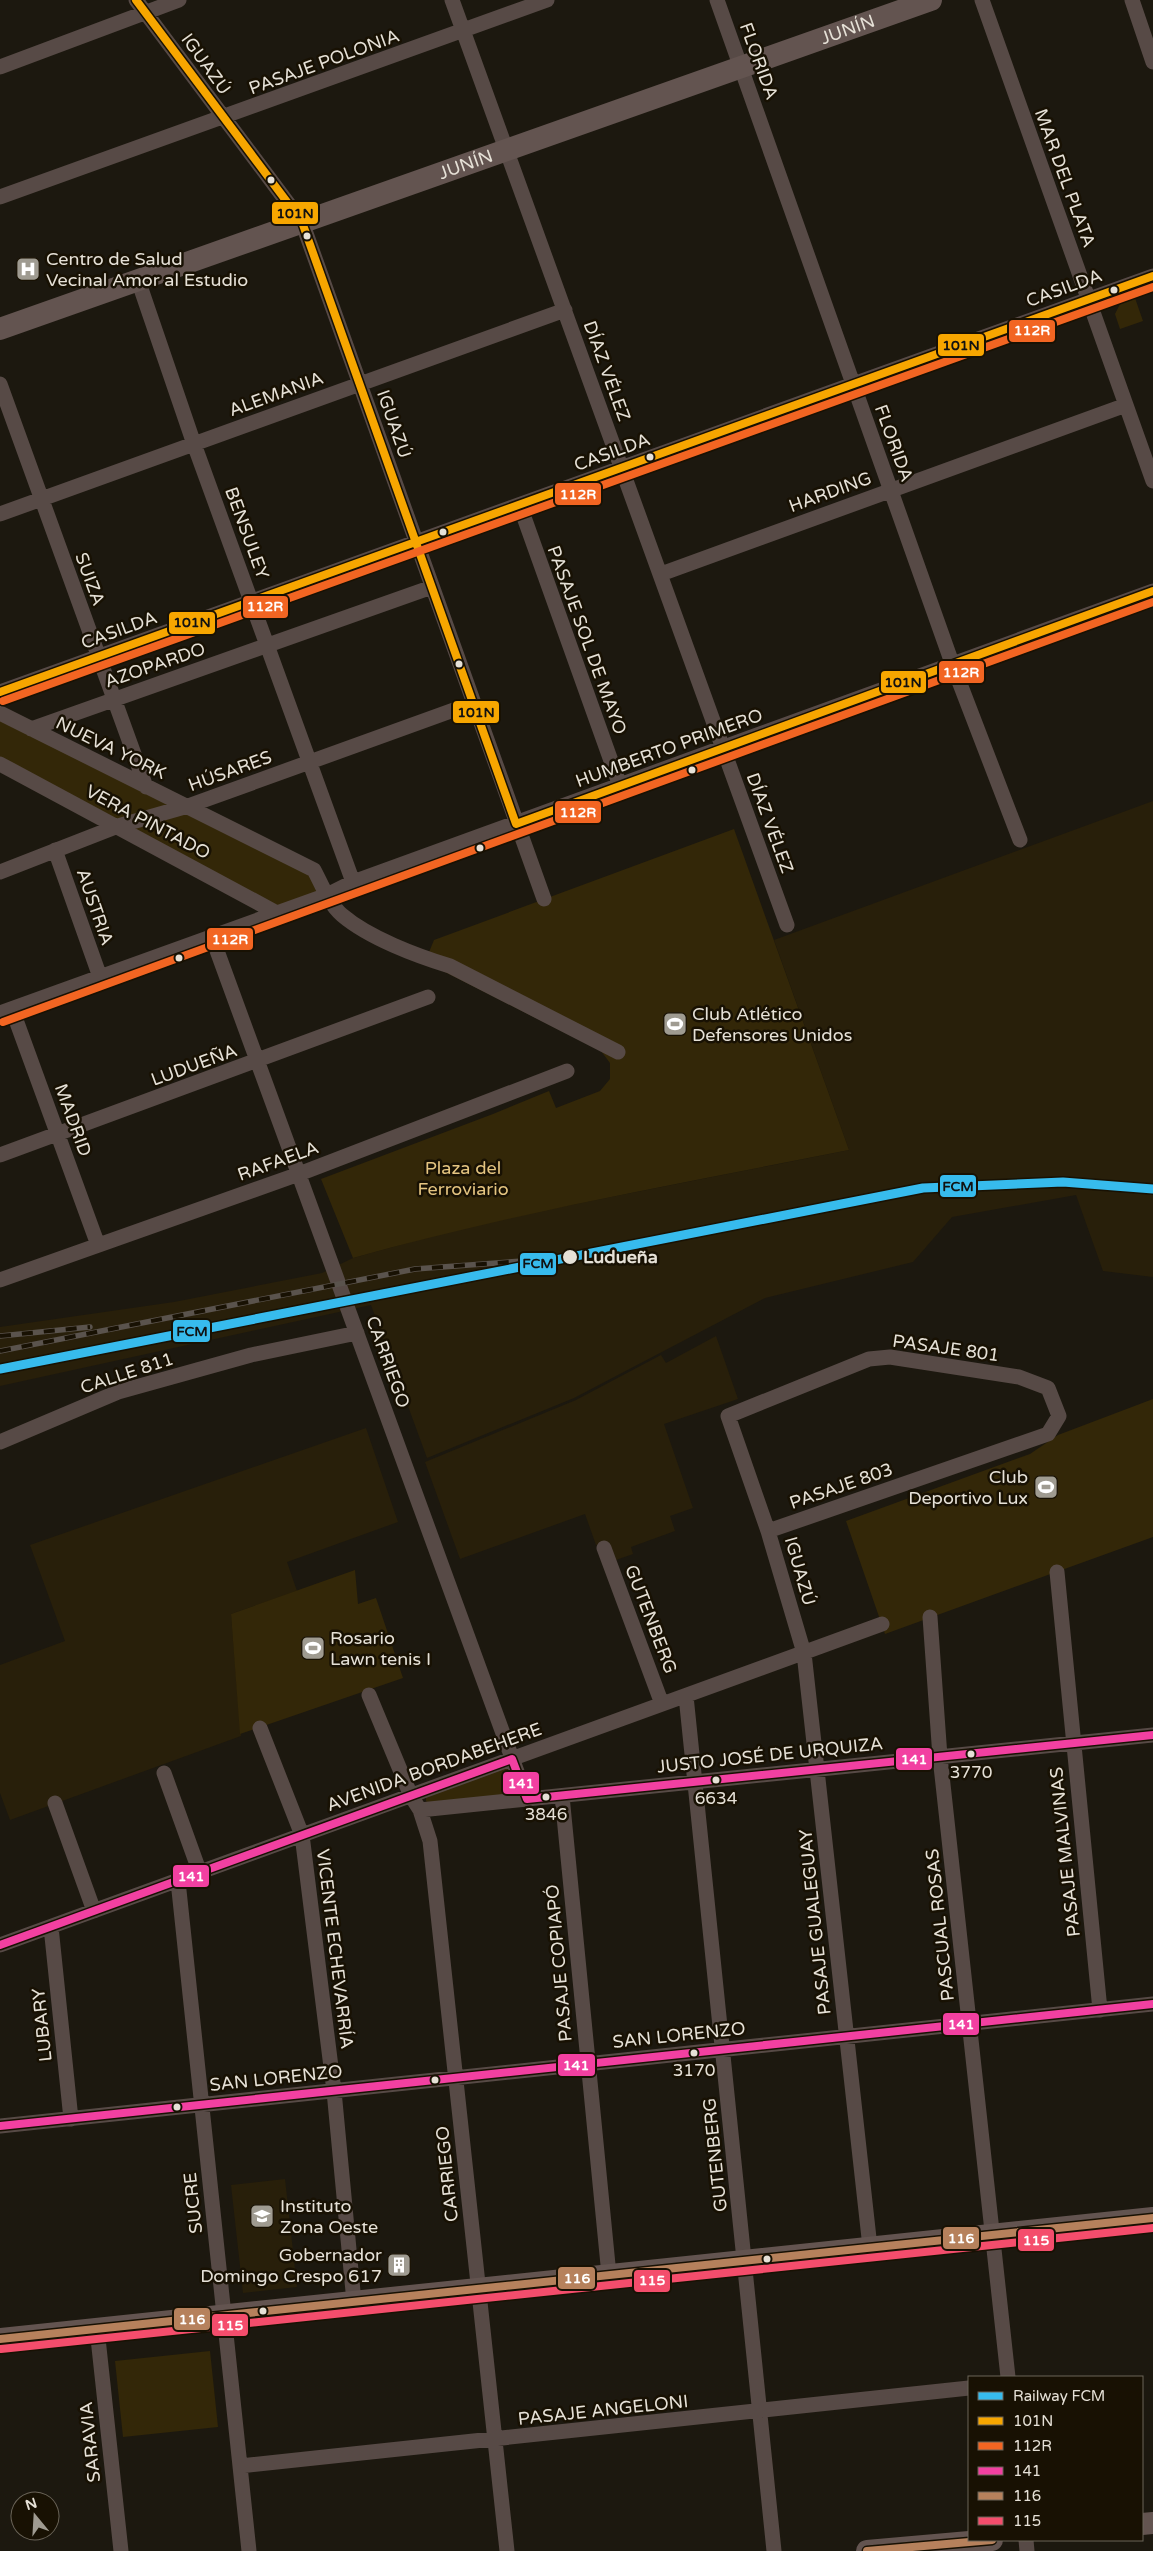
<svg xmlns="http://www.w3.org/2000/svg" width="1153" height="2551" font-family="'Varela Round',sans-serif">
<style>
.built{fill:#281f0a}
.green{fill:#332708}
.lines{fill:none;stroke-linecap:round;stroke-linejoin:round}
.street{stroke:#574a46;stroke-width:15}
.secondary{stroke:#635450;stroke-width:22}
.rail-casing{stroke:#5a534d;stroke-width:5.5}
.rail{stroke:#181103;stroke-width:4;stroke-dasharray:11;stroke-linecap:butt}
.bus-1-casing{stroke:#181103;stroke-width:11}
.bus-2-casing{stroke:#181103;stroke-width:11}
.bus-3-casing{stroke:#181103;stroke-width:11}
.bus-4-casing{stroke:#181103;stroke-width:11}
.bus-5-casing{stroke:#181103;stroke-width:11}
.bus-1{stroke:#f7a600;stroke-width:8}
.bus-2{stroke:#f26522;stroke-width:8}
.bus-3{stroke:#f240a1;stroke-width:8}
.bus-4{stroke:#b6815c;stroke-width:8}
.bus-5{stroke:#f44d6c;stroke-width:8}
.rail-1-casing{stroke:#181103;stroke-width:12}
.rail-1{stroke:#37bbed;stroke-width:9}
.bus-dot{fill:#e6e1d7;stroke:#181103;stroke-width:2}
.labels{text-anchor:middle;stroke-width:5;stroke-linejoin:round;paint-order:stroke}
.bus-label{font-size:17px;fill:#e6e1d7;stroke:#181103}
.street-label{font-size:18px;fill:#e6e1d7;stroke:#181103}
.poi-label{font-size:18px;fill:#e6e1d7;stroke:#181103;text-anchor:start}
.park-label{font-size:18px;fill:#e5c581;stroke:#181103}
.stop-label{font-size:18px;font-weight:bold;fill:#e6e1d7;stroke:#181103;text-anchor:start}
.line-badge{stroke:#181103;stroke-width:2}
.badge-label{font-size:14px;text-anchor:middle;font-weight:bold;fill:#fff}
.pale-badge-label{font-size:14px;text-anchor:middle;font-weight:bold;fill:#111}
</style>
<rect width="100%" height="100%" fill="#1c180f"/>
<path class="built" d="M1153 801V1277L1103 1271 1076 1195 952 1217 913 1262 765 1298 574 1398 427 1458 371 1305 0 1386V1327L174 1302 322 1273 353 1258 432 1236 530 1213 849 1150 774 940Z
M716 1336 738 1399 664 1424 693 1508 670 1516 675 1531 631 1547 633 1554 613 1561 607 1542 596 1545 585 1514 460 1559 425 1462 576 1400 661 1355 666 1363Z
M366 1428 398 1522 287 1562 297 1591 231 1614 241 1736 10 1820 0 1793V1665L65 1641 30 1545Z
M285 2179 297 2287 243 2293 231 2185Z"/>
<path class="green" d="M1135 298 1143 321 1120 329 1115 314 1120 304Z
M0 713 314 870 327 895 277 913 0 764Z
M734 829 849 1150C683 1183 516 1212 353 1258L321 1179 493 1114 549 1091 556 1108 600 1091 610 1079V1063L601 1051 425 962 434 940Z
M1153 1399V1537L885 1634 846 1521 1030 1454 1058 1435Z
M355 1570 358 1604 376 1598 403 1678 240 1734 231 1614Z
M505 1768 509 1770 517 1794 428 1803 426 1801V1797Z
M210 2351 218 2427 123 2437 115 2361Z"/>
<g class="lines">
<path class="street" d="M136 0 302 222 544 899
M452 0 787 925
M717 0 952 663 1020 840
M982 0 1153 481
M1132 0 1153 62
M0 67 179 0
M0 197 547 0
M138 280 194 444 353 882
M0 384 146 787
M520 506 620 786
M0 514 565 310
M661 574 1126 405
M0 692 1153 276
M0 713 314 870C322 885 329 904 342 915 369 938 417 956 450 966L618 1052
M31 729 432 587
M0 764 277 913
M55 850 100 977
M0 872 118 826 188 806 473 703
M212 937 527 1799
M12 1009 98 1245
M0 1013 327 895 353 882 1153 591
M0 1155 428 997
M0 1280 299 1174 567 1071
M0 1442 118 1392 251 1355 357 1333
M768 1531 1048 1434 1059 1416 1048 1388 1019 1377 890 1357 869 1359 728 1416 768 1531 804 1653 870 2247
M604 1548 662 1704
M1057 1572 1100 2010
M930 1617 940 1757 1008 2377
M369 1695 411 1796 420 1810 430 1841 507 2551
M686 1696 774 2551
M260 1728 302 1835 334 2091 354 2302
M164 1773 200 1873
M562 1796 609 2275
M55 1803 94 1911
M420 1810 1153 1735
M178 1881 249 2551
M51 1927 71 2119
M0 1945 882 1624
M0 2126 1153 2004
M97 2329 121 2551
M240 2466 969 2388
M1026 2540 1027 2551"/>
<g class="secondary">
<path id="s1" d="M0 329 931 0"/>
<path d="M0 2339 1153 2218"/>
<path d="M1142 2524 1153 2523"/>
<path d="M867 2551 992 2540"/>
</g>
<g class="rail-casing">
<path id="rail" d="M0 1336 90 1327
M0 1351 415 1269 523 1261"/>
</g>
<use href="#rail" class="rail"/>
<g class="bus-1-casing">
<path id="bus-1" d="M136 0 302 222 516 824 1153 591
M0 692 1153 276"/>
</g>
<g class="bus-2-casing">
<path id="bus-2" d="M3 701 1153 287
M3 1022 1153 602"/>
</g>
<g class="bus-3-casing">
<path id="bus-3" d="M0 1945 512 1759 527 1799 1153 1735
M0 2126 1153 2004"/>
</g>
<g class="bus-4-casing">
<path id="bus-4" d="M0 2339 1153 2218
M867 2551 992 2540"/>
</g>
<g class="bus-5-casing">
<path id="bus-5" d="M1 2349 1153 2228"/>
</g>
<use href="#bus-1" class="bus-1"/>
<use href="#bus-2" class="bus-2"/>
<use href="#bus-3" class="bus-3"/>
<use href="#bus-4" class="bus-4"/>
<use href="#bus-5" class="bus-5"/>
<g class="rail-1-casing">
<path id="rail-1" d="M0 1369 923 1188 1063 1182 1153 1189"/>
</g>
<use href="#rail-1" class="rail-1"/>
</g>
<defs>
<g id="hospital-square" transform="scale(1.25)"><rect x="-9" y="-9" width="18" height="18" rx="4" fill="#9f9b91" stroke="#181103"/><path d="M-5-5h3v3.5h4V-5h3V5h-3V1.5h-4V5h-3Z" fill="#fff"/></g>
<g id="stadium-square" transform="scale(1.25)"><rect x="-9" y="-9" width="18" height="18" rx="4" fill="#9f9b91" stroke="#181103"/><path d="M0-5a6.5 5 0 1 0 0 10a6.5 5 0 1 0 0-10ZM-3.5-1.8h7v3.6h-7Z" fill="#fff"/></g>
<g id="university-square" transform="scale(1.25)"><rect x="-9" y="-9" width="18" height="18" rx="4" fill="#9f9b91" stroke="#181103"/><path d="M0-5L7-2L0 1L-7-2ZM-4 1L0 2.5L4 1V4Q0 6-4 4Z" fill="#fff"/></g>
<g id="building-square" transform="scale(1.25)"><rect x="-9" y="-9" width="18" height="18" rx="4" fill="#9f9b91" stroke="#181103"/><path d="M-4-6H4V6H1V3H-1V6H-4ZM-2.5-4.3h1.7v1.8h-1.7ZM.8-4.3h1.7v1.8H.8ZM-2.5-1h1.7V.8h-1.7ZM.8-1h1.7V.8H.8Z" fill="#fff"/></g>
</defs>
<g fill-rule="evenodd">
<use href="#hospital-square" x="28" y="269"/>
<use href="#stadium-square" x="675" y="1024"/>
<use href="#stadium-square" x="1046" y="1487"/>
<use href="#stadium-square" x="313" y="1648"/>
<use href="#university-square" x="262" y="2216"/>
<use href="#building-square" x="399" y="2265"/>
</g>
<g class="bus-dot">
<circle cx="271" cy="180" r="4.5"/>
<circle cx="307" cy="236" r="4.5"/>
<circle cx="1114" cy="290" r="4.5"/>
<circle cx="650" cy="457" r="4.5"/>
<circle cx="443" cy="532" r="4.5"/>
<circle cx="459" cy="664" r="4.5"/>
<circle cx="692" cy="770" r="4.5"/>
<circle cx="480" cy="848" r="4.5"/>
<circle cx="179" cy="958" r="4.5"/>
<circle cx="570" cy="1257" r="8"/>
<circle cx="971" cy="1754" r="4.5"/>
<circle cx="716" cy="1780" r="4.5"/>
<circle cx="546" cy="1797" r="4.5"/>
<circle cx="694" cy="2053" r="4.5"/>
<circle cx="435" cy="2080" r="4.5"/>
<circle cx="177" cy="2107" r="4.5"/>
<circle cx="767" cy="2259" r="4.5"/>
<circle cx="263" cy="2311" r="4.5"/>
</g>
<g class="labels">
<g class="bus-label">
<text x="971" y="1778">3770</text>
<text x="716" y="1804">6634</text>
<text x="546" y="1820">3846</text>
<text x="694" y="2076">3170</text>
</g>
<g class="street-label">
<text dy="6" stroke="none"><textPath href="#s1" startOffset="899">JUNÍN</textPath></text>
<text transform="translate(759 61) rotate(70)" y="6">FLORIDA</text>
<text transform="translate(324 62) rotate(-20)" y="6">PASAJE POLONIA</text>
<text transform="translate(206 64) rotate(54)" y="6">IGUAZÚ</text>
<text dy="6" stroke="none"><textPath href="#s1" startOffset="494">JUNÍN</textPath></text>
<text transform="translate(1065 178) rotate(70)" y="6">MAR DEL PLATA</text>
<text transform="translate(1064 288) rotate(-20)" y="6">CASILDA</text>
<text transform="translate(607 371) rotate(70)" y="6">DÍAZ VÉLEZ</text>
<text transform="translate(276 394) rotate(-20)" y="6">ALEMANIA</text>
<text transform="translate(394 424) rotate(71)" y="6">IGUAZÚ</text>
<text transform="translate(894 443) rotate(70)" y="6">FLORIDA</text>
<text transform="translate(612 452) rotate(-20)" y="6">CASILDA</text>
<text transform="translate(830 492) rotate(-20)" y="6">HARDING</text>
<text transform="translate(247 533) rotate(70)" y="6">BENSULEY</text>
<text transform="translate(90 579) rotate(70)" y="6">SUIZA</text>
<text transform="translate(119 630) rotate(-20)" y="6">CASILDA</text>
<text transform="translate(587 640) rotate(70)" y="6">PASAJE SOL DE MAYO</text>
<text transform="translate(155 665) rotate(-19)" y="6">AZOPARDO</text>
<text transform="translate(111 748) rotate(26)" y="6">NUEVA YORK</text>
<text transform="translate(669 748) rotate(-20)" y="6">HUMBERTO PRIMERO</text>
<text transform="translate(230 771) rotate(-20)" y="6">HÚSARES</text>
<text transform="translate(148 822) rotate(28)" y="6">VERA PINTADO</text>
<text transform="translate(770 823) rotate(70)" y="6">DÍAZ VÉLEZ</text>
<text transform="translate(95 907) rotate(71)" y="6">AUSTRIA</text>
<text transform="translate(194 1065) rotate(-20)" y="6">LUDUEÑA</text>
<text transform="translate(73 1120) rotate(70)" y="6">MADRID</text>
<text transform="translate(278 1161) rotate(-20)" y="6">RAFAELA</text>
<text transform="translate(946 1348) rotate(8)" y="6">PASAJE 801</text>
<text transform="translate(388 1362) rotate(70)" y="6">CARRIEGO</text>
<text transform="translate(127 1373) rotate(-18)" y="6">CALLE 811</text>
<text transform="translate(841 1486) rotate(-19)" y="6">PASAJE 803</text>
<text transform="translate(800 1571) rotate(74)" y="6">IGUAZÚ</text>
<text transform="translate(651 1619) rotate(69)" y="6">GUTENBERG</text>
<text transform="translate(770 1755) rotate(-6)" y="6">JUSTO JOSÉ DE URQUIZA</text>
<text transform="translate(434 1767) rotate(-20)" y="6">AVENIDA BORDABEHERE</text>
<text transform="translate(1065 1852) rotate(-96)" y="6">PASAJE MALVINAS</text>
<text transform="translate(815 1922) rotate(-96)" y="6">PASAJE GUALEGUAY</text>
<text transform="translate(940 1925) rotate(-96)" y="6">PASCUAL ROSAS</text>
<text transform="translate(335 1949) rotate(83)" y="6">VICENTE ECHEVARRÍA</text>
<text transform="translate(559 1963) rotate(-95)" y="6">PASAJE COPIAPÓ</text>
<text transform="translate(42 2025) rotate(-96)" y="6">LUBARY</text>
<text transform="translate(679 2035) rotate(-6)" y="6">SAN LORENZO</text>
<text transform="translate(276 2078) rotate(-6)" y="6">SAN LORENZO</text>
<text transform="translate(715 2155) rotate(-96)" y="6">GUTENBERG</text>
<text transform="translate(447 2174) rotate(-96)" y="6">CARRIEGO</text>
<text transform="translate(193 2203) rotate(-96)" y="6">SUCRE</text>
<text transform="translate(603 2410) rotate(-6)" y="6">PASAJE ANGELONI</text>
<text transform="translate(90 2442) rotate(-96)" y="6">SARAVIA</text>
</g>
<g class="poi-label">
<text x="46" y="265">Centro de Salud<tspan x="46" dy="21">Vecinal Amor al Estudio</tspan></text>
<text x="692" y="1020">Club Atlético<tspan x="692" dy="21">Defensores Unidos</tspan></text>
<text x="1028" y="1483" text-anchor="end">Club<tspan x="1028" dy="21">Deportivo Lux</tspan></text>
<text x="330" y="1644">Rosario<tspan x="330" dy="21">Lawn tenis I</tspan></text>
<text x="280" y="2212">Instituto<tspan x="280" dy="21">Zona Oeste</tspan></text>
<text x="382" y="2261" text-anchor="end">Gobernador<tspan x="382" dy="21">Domingo Crespo 617</tspan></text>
</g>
<g class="park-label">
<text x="463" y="1174">Plaza del<tspan x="463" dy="21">Ferroviario</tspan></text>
</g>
<g class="stop-label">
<text x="583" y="1263">Ludueña</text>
</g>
</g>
<g class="line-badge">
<rect x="271" y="201" width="48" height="24" rx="5" fill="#f7a600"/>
<rect x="1008" y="319" width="48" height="24" rx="5" fill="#f26522"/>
<rect x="937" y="333" width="48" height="24" rx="5" fill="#f7a600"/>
<rect x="554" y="482" width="48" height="24" rx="5" fill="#f26522"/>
<rect x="242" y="595" width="47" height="24" rx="5" fill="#f26522"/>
<rect x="168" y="611" width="48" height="24" rx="5" fill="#f7a600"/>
<rect x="938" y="660" width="47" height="24" rx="5" fill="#f26522"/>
<rect x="880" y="670" width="47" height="24" rx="5" fill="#f7a600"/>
<rect x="452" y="700" width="48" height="24" rx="5" fill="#f7a600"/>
<rect x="554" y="800" width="48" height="24" rx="5" fill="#f26522"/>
<rect x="206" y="927" width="48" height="24" rx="5" fill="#f26522"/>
<rect x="939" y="1174" width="38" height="24" rx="5" fill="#37bbed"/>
<rect x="519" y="1252" width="38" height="24" rx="5" fill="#37bbed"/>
<rect x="172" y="1319" width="39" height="24" rx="5" fill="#37bbed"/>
<rect x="895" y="1747" width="38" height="24" rx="5" fill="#f240a1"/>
<rect x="502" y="1771" width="38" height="24" rx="5" fill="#f240a1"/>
<rect x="172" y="1864" width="38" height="24" rx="5" fill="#f240a1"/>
<rect x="942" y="2012" width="38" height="24" rx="5" fill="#f240a1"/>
<rect x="557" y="2053" width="39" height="24" rx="5" fill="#f240a1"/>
<rect x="942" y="2226" width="38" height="24" rx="5" fill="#b6815c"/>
<rect x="1017" y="2228" width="38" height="24" rx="5" fill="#f44d6c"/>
<rect x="557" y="2266" width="39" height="24" rx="5" fill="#b6815c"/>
<rect x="633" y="2269" width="38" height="24" rx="5" fill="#f44d6c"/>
<rect x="173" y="2307" width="38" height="24" rx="5" fill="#b6815c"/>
<rect x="211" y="2313" width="38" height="24" rx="5" fill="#f44d6c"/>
</g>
<g class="badge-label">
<text x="1032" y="335">112R</text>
<text x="578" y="499">112R</text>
<text x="265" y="611">112R</text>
<text x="961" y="677">112R</text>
<text x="578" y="817">112R</text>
<text x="230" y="944">112R</text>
<text x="914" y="1764">141</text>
<text x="521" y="1788">141</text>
<text x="191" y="1881">141</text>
<text x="961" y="2029">141</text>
<text x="576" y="2070">141</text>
<text x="961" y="2243">116</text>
<text x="1036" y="2245">115</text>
<text x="577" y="2283">116</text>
<text x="652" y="2285">115</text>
<text x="192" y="2324">116</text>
<text x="230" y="2330">115</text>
</g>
<g class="pale-badge-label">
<text x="295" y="218">101N</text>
<text x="961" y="350">101N</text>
<text x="192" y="627">101N</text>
<text x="903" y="687">101N</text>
<text x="476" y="717">101N</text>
<text x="958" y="1191">FCM</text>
<text x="538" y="1268">FCM</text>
<text x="192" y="1336">FCM</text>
</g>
<rect x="968" y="2376" width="175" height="165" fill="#181103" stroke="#6a6458"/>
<rect x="978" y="2392" width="25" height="8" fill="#37bbed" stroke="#6a6458"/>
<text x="1013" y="2401" font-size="15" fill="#e6e1d7">Railway FCM</text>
<rect x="978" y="2417" width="25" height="8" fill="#f7a600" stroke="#6a6458"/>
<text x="1013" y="2426" font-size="15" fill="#e6e1d7">101N</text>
<rect x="978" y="2442" width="25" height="8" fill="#f26522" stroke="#6a6458"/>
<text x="1013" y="2451" font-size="15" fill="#e6e1d7">112R</text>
<rect x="978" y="2467" width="25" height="8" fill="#f240a1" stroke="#6a6458"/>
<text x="1013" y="2476" font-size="15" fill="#e6e1d7">141</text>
<rect x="978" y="2492" width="25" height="8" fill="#b6815c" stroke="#6a6458"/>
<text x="1013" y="2501" font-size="15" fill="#e6e1d7">116</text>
<rect x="978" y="2517" width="25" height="8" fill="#f44d6c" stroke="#6a6458"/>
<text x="1013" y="2526" font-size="15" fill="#e6e1d7">115</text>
<g transform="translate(35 2516) rotate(342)"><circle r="24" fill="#181103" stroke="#6a6458"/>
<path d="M0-4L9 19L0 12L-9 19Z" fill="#9f9b91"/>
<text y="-8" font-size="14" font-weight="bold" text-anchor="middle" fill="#e6e1d7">N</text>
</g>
</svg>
